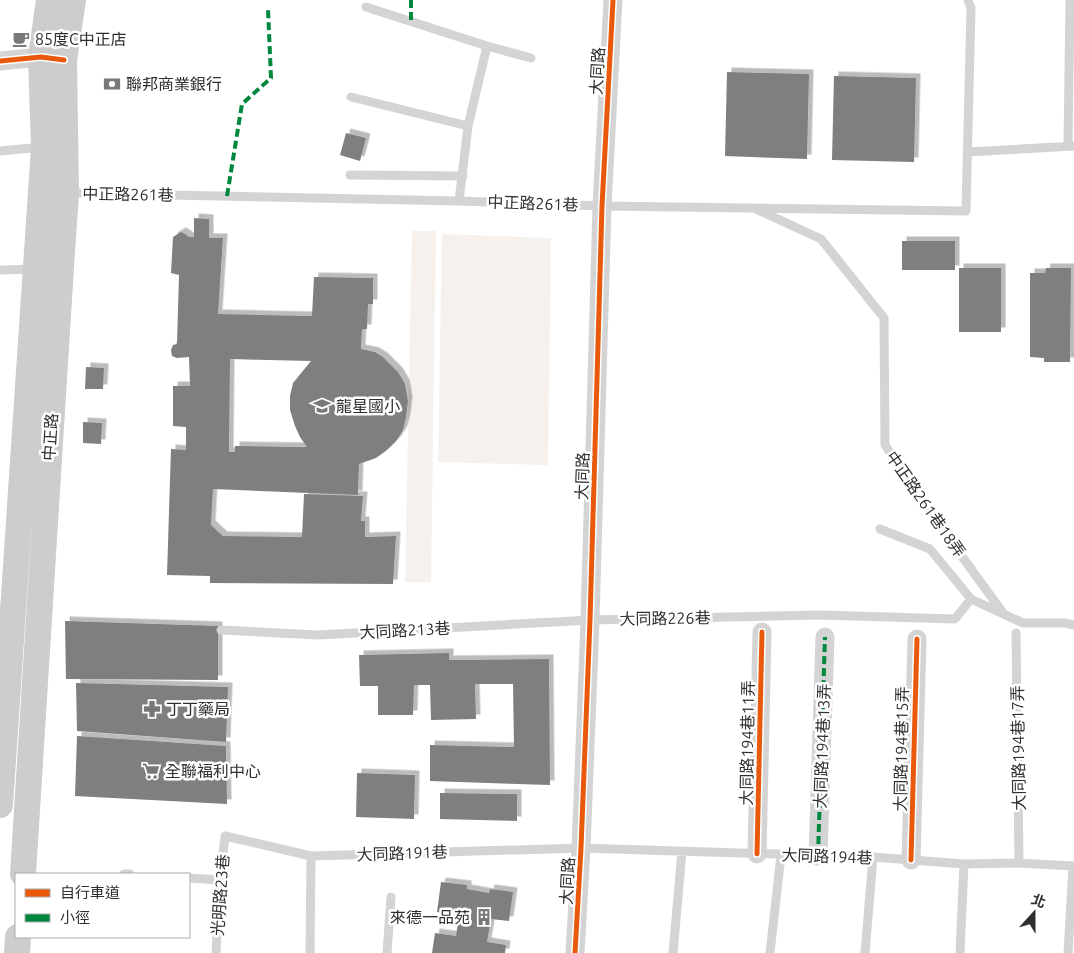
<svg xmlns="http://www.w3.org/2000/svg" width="1074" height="953" font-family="Ubuntu,'Noto Sans TC',sans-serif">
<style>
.green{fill:#f6f1ec}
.building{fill:#7f7f7f;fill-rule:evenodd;filter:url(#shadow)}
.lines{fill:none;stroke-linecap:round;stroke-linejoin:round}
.lane{stroke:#d4d4d4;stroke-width:9}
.street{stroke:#d4d4d4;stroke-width:19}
.secondary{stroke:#cdcdcd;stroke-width:26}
.quiet{stroke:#00873e;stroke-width:4;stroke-dasharray:8 4;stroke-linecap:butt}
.cycleway-casing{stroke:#fff;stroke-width:8}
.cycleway{stroke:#e8590c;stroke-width:5}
.labels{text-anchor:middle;stroke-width:5;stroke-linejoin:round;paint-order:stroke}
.poi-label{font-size:16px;fill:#2f2f2f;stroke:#fff;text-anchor:start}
.street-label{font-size:16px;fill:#2f2f2f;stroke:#fff}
</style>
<defs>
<filter id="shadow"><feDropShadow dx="4.5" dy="-4.5" stdDeviation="0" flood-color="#0004"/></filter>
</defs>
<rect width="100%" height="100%" fill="#fff"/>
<path class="green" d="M412 231H436L431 582H405Z
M442 234 551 238 548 465 438 462Z"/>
<path class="building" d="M727 72 809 74 807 159 725 156Z
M834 76 916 78 914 162 832 160Z
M346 133 366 138 360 161 340 155Z
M194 218 209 219V238H223L218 314 312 316 314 277 373 278V304H368L367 329H362L361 349 375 352 383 357 398 372 405 384 408 401 406 417 403 430 397 440 387 450 376 458 359 464 358 495 213 489 211 525 223 536 302 537 304 494 363 496 361 521H365V537L396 536 393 584 210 583V576L167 575 171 449 186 450V427L173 426V386H190L189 357 177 358 172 356 171 350 173 345 177 344 179 275 171 273 173 237 181 232 185 234 189 237H194ZM230 359 311 361 293 383 290 396V410L295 426 300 437 307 447 235 446V452H229Z
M902 241H955V270H902Z
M959 268H1001V332H959Z
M1046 268H1071L1070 362H1044V358L1030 357V273H1045Z
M86 367 104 368 103 389H85Z
M83 422 102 423 101 444 83 443Z
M65 621 218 626V680L66 679Z
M449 653V660L549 659 550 785 430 781V745L514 747 513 684H475L476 719 431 720 430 685H414L413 715H378V686H360L359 655Z
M76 683 228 687 226 742 77 731Z
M77 736 226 746 227 804 75 796Z
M357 773 415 775 414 819 356 817Z
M440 793 517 794V821L440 819Z
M441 882 467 885V889L489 893 490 889 513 892 509 921 491 919 487 942 506 945 505 953H432L435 933 456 936 459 915 437 912Z"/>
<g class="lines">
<path class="lane" d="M366 7 487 46 468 126 459 201
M487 46 531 58
M351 97 468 126
M1068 145 1070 0
M0 151 42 147
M967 152 1074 146
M350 175 463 176
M68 193 459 201 602 206 966 211 971 8 968 0
M756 209 821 239 884 318 885 445 958 551 1003 613
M0 270 33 269
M880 529 930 549 971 599
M221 630 318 635 590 620 820 615 955 619 971 599 1023 623H1065L1074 625
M1016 633 1019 863
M124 874H130
M189 878 220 880
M216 953 220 880 225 836 311 856 581 848 873 857 964 864 1019 863 1074 866
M310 953 311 856
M387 953 391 897
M673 953 682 851
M770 953 781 855
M865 953 873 857
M960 953 964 864
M1068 953 1073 866"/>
<path class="street" d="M0 61 41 57 54 59
M757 854 762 632
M818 856 825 637
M911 860 917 639
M575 953 581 848 590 620 602 206 613 0"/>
<path class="secondary" d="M0 805 44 147 41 57 49 0
M23 874 61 267 66 193 64 60 73 0
M17 953 18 937"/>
<path class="quiet" d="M411 0V23
M227 196 242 104 271 78 268 9
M818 856 825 637"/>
<g class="cycleway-casing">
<path id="cycleway" d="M0 61 41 57 64 60
M757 854 762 632
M911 860 917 639
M575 953 581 848 590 620 602 206 613 0"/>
</g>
<use href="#cycleway" class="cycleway"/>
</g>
<defs>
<g id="cafe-bare" transform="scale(1.35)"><path d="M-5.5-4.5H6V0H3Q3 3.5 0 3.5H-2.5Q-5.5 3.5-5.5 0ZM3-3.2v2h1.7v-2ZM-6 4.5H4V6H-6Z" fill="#787878" stroke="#fff" stroke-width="2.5" paint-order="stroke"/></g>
<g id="bank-bare" transform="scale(1.35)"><path d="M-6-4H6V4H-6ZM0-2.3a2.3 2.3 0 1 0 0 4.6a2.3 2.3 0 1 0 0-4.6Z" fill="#787878" stroke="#fff" stroke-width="2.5" paint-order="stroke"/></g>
<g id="school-bare" transform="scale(1.35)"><path d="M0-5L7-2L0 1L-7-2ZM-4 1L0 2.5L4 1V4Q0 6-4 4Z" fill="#787878" stroke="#fff" stroke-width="2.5" paint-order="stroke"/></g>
<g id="pharmacy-bare" transform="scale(1.35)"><path d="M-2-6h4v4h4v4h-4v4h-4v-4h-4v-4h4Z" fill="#787878" stroke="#fff" stroke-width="2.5" paint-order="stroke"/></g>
<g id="supermarket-bare" transform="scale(1.35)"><path d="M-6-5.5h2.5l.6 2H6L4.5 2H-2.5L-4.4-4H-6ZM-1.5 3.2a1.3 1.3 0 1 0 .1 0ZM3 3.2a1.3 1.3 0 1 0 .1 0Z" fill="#787878" stroke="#fff" stroke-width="2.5" paint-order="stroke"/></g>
<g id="building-bare" transform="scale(1.35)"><path d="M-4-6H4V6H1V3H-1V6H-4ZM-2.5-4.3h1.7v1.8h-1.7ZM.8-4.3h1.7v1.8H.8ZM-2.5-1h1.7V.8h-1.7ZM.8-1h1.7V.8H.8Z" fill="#787878" stroke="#fff" stroke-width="2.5" paint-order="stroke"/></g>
</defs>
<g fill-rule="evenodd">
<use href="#cafe-bare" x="21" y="39"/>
<use href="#bank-bare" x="112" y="84"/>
<use href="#school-bare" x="322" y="406"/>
<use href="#pharmacy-bare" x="152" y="709"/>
<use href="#supermarket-bare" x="151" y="771"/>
<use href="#building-bare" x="484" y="917"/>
</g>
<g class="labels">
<g class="poi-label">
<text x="35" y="45">85度C中正店</text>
<text x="126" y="90">聯邦商業銀行</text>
<text x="336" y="412">龍星國小</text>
<text x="166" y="715">丁丁藥局</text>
<text x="165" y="777">全聯福利中心</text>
<text x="470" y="923" text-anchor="end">來德一品苑</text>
</g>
<g class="street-label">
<text transform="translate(597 71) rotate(-87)" y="6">大同路</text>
<text transform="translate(128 194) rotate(1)" y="6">中正路261巷</text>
<text transform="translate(533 203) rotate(2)" y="6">中正路261巷</text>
<text transform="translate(50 437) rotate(-86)" y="6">中正路</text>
<text transform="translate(582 476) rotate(-88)" y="6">大同路</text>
<text transform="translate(926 504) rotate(55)" y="6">中正路261巷18弄</text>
<text transform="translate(665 618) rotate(-1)" y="6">大同路226巷</text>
<text transform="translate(405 630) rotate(-3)" y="6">大同路213巷</text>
<text transform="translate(747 743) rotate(-89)" y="6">大同路194巷11弄</text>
<text transform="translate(822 746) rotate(-88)" y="6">大同路194巷13弄</text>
<text transform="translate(1018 748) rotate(-91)" y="6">大同路194巷17弄</text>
<text transform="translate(901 749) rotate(-89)" y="6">大同路194巷15弄</text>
<text transform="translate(402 853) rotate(-2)" y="6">大同路191巷</text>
<text transform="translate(827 856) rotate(2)" y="6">大同路194巷</text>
<text transform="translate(567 881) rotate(-87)" y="6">大同路</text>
<text transform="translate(220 895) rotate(-86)" y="6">光明路23巷</text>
</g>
</g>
<rect x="15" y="873" width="175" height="65" fill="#ffffff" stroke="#acacac"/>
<rect x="25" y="889" width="25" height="8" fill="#e8590c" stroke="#acacac"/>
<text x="60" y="898" font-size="15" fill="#2f2f2f">自行車道</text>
<rect x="25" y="914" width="25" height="8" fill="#00873e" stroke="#acacac"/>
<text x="60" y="923" font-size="15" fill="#2f2f2f">小徑</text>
<g transform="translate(1034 913) rotate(21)" stroke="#ffffff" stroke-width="4" paint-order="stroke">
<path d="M0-4L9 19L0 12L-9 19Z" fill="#2f2f2f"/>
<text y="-8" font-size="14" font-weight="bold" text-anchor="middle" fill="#2f2f2f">北</text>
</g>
</svg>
